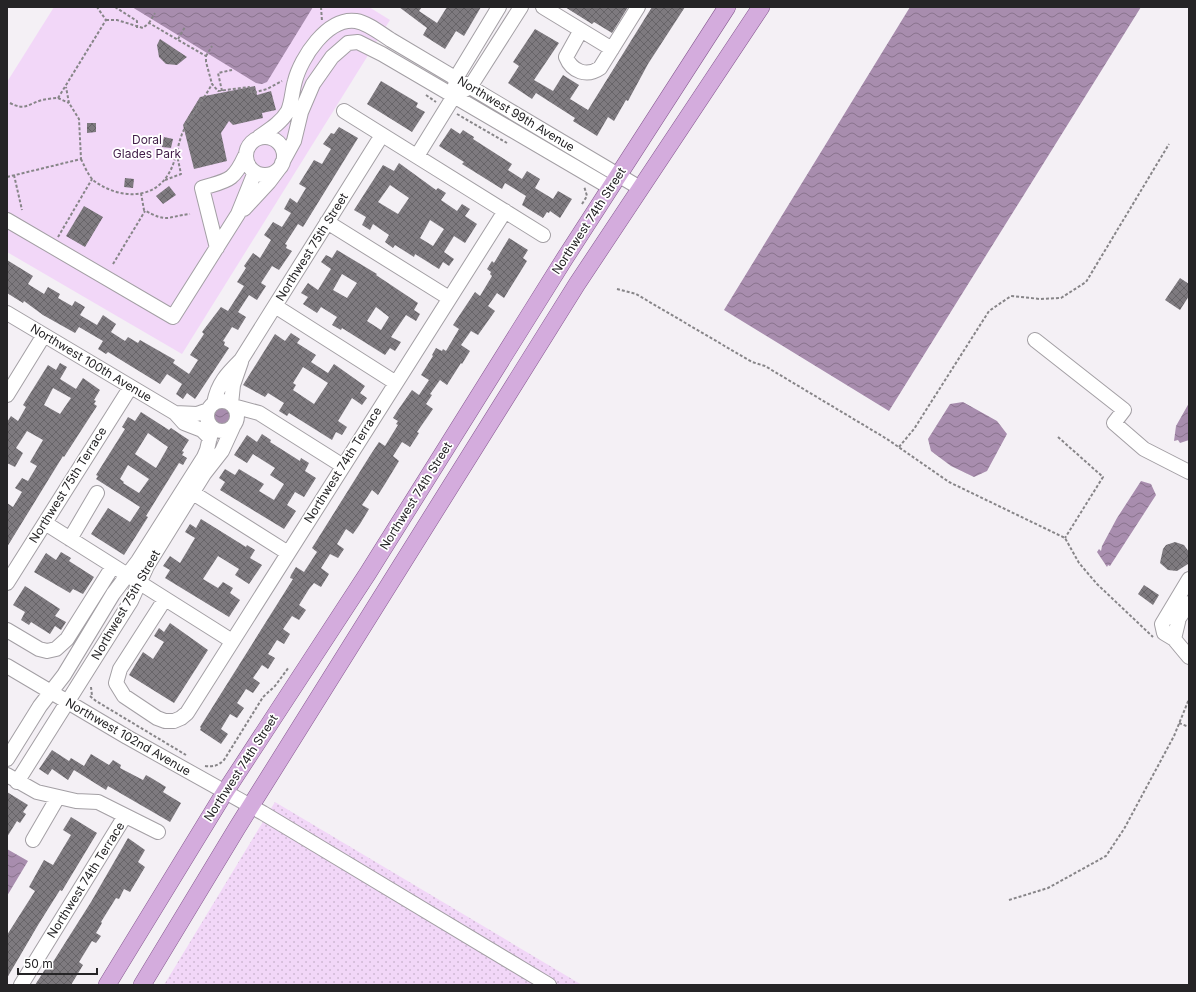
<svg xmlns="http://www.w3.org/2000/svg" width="1196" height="992" font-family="Inter,sans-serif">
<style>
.grass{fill:url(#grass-dots)}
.park{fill:#f2d7f8}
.water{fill:url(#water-waves)}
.building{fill:url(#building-cross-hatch);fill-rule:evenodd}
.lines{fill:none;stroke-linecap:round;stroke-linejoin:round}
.minor-casing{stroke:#a39fa4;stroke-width:16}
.major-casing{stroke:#85588f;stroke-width:18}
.path{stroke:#878588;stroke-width:2;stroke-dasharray:3 2;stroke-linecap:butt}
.minor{stroke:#fff;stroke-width:14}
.major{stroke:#d4acdd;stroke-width:17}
.labels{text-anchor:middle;stroke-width:3.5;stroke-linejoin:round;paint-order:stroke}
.street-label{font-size:12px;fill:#252426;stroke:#fff}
.park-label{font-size:12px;fill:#401d48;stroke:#fff}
</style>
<defs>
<pattern id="grass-dots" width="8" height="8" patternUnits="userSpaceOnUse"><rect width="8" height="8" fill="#f2d7f8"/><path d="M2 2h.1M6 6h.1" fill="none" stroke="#cfb8d4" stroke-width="1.8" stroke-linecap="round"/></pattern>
<pattern id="water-waves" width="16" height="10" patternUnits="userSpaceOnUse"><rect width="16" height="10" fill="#a88dae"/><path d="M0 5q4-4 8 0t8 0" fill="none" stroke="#89738d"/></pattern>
<pattern id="building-cross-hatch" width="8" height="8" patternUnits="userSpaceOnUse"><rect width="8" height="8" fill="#7e7a7f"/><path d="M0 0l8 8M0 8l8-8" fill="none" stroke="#676468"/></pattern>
</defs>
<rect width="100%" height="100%" fill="#f4f0f5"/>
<path class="grass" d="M275 802 582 985H164Z"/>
<path class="park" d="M54 7H369L390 20 182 354 7 252V82Z"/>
<path class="water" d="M132 7H313L267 82 262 84 256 83Z
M910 7H1141L889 411 724 310Z
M963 402 997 421 1007 434 987 471 974 477 951 466 931 451 928 439 950 404Z
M1189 403V440L1180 443 1178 440 1174 441 1176 426Z
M213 416a9 9 0 1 1 18 0a9 9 0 1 1-18 0Z
M1141 481 1151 484 1156 495 1110 566 1108 565 1107 567 1097 552 1099 549 1101 551 1102 546 1117 518Z
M7 849 28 861 7 896Z"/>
<path class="building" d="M399 7H422L419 11 437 23 447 7H481L464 36 456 31 445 49 423 35 427 28Z
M565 7H628L612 33 594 22 592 24Z
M652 7H685L648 64 628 101 626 100 614 121 608 117 597 136 573 121 575 118 536 93 532 99 508 83 519 66 513 62 535 29 559 43 534 80 553 91 563 75 579 85 570 99 588 110Z
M160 39 187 57 177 65 166 64 159 57 157 45Z
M381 81 418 103 416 107 425 112 412 132 367 104Z
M255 86 257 95 271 91 276 110 262 113 263 118 233 125 229 121 221 133 227 161 194 169 183 125 200 97Z
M87 123H96V132L87 133Z
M339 127 358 138 303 227 298 224 285 244 287 245 286 248 292 251 279 270 272 266 261 283 266 286 257 300 249 295 238 312 246 317 238 330 232 327 223 341 225 342 224 345 229 348 195 399 187 393 183 399 176 394 182 384 167 374 160 384 108 352 106 354 98 349 103 341 79 327 75 333 43 315 24 301 23 303 7 293V260L33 276 28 284 44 294 48 287 60 294 58 298 72 306 75 301 85 307 80 315 97 325 103 315 116 324 111 332 125 341 128 337 138 343 140 340 175 360 173 363 189 374 198 360 190 355 204 334 202 332 221 307 228 311 244 286 237 282 246 268 244 266 253 253 260 258 271 240 264 235 273 222 282 227 291 213 284 209 290 198 297 203 306 188 299 184 314 160 322 164 331 149 323 144 331 133 334 134Z
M451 128 460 134 463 130 474 137 473 139 512 164 508 170 522 179 527 171 540 179 535 188 553 199 558 191 572 199 560 218 550 211 549 213 547 212 543 218 522 205 526 196 505 183 502 189 462 164 464 162 439 146Z
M164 137 173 139 171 148 162 147Z
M399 163 436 190 438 188 446 193 441 200 457 211 462 204 470 209 465 216 477 224 465 243 454 236 444 252 454 259 449 266 443 262 439 269 415 254 414 257 395 245 393 248 385 242 389 235 373 224 370 230 362 225 366 217 354 210 383 165 394 171ZM390 185 409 198 398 214 378 202ZM430 220 444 229 433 246 420 238Z
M125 178 134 179 133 188 124 187Z
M169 186 176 195 163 204 156 196Z
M84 206 103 217 85 247 66 236Z
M509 238 528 250 523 258 527 261 504 298 497 293 488 306 495 311 478 335 471 331 461 345 470 351 462 364 461 363 447 385 440 380 430 394 432 395 426 404 433 409 417 432 419 433 410 447 402 442 393 456 399 461 385 484 378 495 372 490 362 505 369 509 360 524 353 534 346 529 337 544 344 549 338 558 330 554 321 568 329 574 321 587 314 583 309 589 299 605 306 610 299 620 292 616 283 629 290 634 284 644 277 640 268 654 275 658 268 669 262 665 253 678 260 683 253 693 246 689 237 703 244 708 237 718 230 714 221 729 228 734 221 744 200 730 201 728 200 727 293 579 290 578 291 575 296 567 304 572 317 552 312 548 371 454 379 442 385 446 398 425 396 424 398 421 393 418 398 410 412 390 419 395 429 380 421 375 433 356 432 355 436 348 442 351 443 349 446 351 459 329 453 325 475 292 480 296 492 276 490 274 491 272 487 269 492 261 494 263Z
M337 250 377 274 376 275 418 303 414 310 420 314 416 321 406 315 391 337 401 342 395 351 390 348 385 355 342 328 341 330 332 325 337 317 321 307 317 313 303 304 308 297 301 293 308 283 318 290 331 269 321 262 326 255 332 258ZM342 274 357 283 347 298 333 290ZM376 307 389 317 381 330 367 321Z
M1180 278 1189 284V296L1180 310 1165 300Z
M291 333 300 339 297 343 316 355 311 362 328 373 334 364 365 386 360 393 367 398 362 405 352 398 338 421 347 427 342 435 336 432 332 440 289 413 287 416 279 411 284 403 268 393 265 397 243 385 275 334 285 341ZM303 367 328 383 314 404 293 390 296 385 293 383Z
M60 363 67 367 60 379 76 389 83 378 100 390 94 400 96 401 94 404 97 406 64 457 63 456 7 547V503L13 507 22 492 15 488 22 478 28 481 37 466 30 462 43 440 27 431 16 448 23 453 15 467 7 463V422L11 416 18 421 26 407 23 405 48 365 56 370ZM53 388 71 398 60 414 44 405Z
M141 412 169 430 171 428 189 440 182 451 184 452 182 455 187 458 183 465 179 463 146 516 148 517 124 555 91 534 108 508 130 522 140 507 96 479 98 476 96 475 125 429 122 427 128 417 135 421ZM148 433 168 447 156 468 135 454ZM128 465 149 479 139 493 123 483 124 482 120 479Z
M262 434 271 440 270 442 300 461 301 458 309 463 305 471 316 478 304 497 295 492 287 505 296 511 284 529 220 490 225 482 219 478 225 469 235 475 239 469 264 484 259 491 274 500 284 484 270 475 275 468 253 454 247 463 234 455 247 435 257 442Z
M201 519 246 547 247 545 255 550 250 558 262 565 249 584 235 575 239 569 218 556 203 579 218 588 223 582 233 588 230 593 240 600 229 617 165 578 170 570 163 566 170 556 180 563 195 538 185 532 190 524 196 528Z
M1175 542 1184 545 1189 552 1188 564 1177 571 1168 570 1160 563 1163 549 1166 545Z
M61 552 71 558 69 561 94 577 83 594 73 589 70 593 34 572 46 553 56 560Z
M1144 585 1159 595 1153 605 1138 594Z
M25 586 60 609 55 616 66 622 61 630 55 626 50 634 31 622 29 625 21 620 25 612 13 605Z
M170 623 208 650 174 703 129 675 143 652 153 659 164 642 154 636 159 628 164 632Z
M52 750 69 761 71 758 84 766 91 754 109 765 113 760 121 765 120 768 143 780 146 775 153 779 166 787 163 792 181 803 170 822 108 786 106 790 74 770 68 780 52 769 48 775 39 769Z
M7 792 28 805 23 812 26 814 20 823 17 821 7 837Z
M71 817 97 833 62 891 60 890 38 925 7 978V935L35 891 29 887 44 860 53 865 71 835 63 830Z
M128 838 145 850 138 862 145 867 130 892 124 889 119 899 116 898 101 922 102 923 96 933 101 936 96 943 92 941 79 962 83 965 71 985H35L51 960 53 962 91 902Z"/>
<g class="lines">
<g class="minor-casing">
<path id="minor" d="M543 7 612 49
M581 30 566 57C572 72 587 77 600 68L638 7
M455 86 456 78 499 7
M344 111 543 235
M246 156a19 19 0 1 1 38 0a19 19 0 1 1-38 0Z
M259 137C269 130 281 123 288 111 292 102 292 91 295 81 301 58 327 17 356 21 368 23 380 33 391 40L640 188
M417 156 454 96 470 87 521 7
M282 163 294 141 301 112 313 84 332 57 348 43 358 42 382 54 611 188
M244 209 269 182 278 170
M7 220 173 317 238 214 255 172
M327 222 449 298
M217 248 202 188C228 180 233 182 245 156
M275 306 396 383
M7 313 175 413 184 423 202 430 210 438
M1035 340 1124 410 1114 423 1144 449 1189 472
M7 395 44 335
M207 416a15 15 0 1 1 30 0a15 15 0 1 1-30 0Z
M214 403C218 383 227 374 241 360L382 135
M231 404 233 385 241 362
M233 406 259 413 343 466
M175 413 197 414 208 410
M193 493 288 553
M45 523 232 641
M70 539 97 493
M7 583 130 388
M165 599 120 669 116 683 124 696 157 718 165 721H174L181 718 187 713 505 211
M1189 603 1179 618 1174 639 1189 657
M7 630 39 649 47 651 56 649 67 639 113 566
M1174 639 1164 633 1162 624 1189 579
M7 666 127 737 263 813 549 985
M7 759 40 706 64 675 113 594 138 561 204 457 207 450 212 428
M7 775 37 792 76 801 98 802 158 832
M17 782 131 601 147 566 204 474 222 451 233 427
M33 840 58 797
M21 985 125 816"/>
</g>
<g class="major-casing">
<path id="major" d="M107 985 225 792 368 573 565 258 727 7
M142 985 237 828 577 284 761 7"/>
</g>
<path class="path" d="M115 7 137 21V28
M321 7 322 21
M106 20H117L143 28 149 23 206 56V62L212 84
M149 23 155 13
M178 39 185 27
M206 56 212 46
M222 91 218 73 232 70
M426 95 436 102
M58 98 69 103
M10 103C25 111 28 104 42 100 47 99 53 98 58 98L106 20 97 7
M457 114 507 143
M81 159C84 165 88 175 93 180 113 196 147 202 165 179 176 165 176 150 182 134 190 116 203 101 212 84L218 91 249 87 252 93 267 89 282 81
M14 175 22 210
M7 177 81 159 79 119 69 103 66 87
M165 180 181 174 177 155
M141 193 144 210C168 223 165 217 190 214
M582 204 587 196 584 186
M58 237 92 179
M113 264 145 211
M617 289 636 294 752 362 765 366 887 439 949 482 1065 538 1079 563 1097 584 1153 637
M1058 437 1103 477 1065 538
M899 447 914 429 989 311 1011 296 1040 299 1061 298 1086 282 1169 144
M91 687 92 696
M90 696 96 701 186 755
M1179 723 1189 727
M205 766C213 767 218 766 224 760L263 697 275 686 289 667
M1009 900 1048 888 1106 856 1124 829 1174 736 1189 699"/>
<use href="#minor" class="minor"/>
<use href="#major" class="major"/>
</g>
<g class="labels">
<g class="street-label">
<text transform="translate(516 114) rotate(31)" y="4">Northwest 99th Avenue</text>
<text transform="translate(589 221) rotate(-57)" y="4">Northwest 74th Street</text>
<text transform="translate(312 247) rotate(-58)" y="4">Northwest 75th Street</text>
<text transform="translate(91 363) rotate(31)" y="4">Northwest 100th Avenue</text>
<text transform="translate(343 465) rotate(-58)" y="4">Northwest 74th Terrace</text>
<text transform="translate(68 485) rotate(-58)" y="4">Northwest 75th Terrace</text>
<text transform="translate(416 496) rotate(-58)" y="4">Northwest 74th Street</text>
<text transform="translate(126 605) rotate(-60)" y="4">Northwest 75th Street</text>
<text transform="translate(128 737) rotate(30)" y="4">Northwest 102nd Avenue</text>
<text transform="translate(241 768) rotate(-57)" y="4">Northwest 74th Street</text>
<text transform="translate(86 880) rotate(-58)" y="4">Northwest 74th Terrace</text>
</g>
<g class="park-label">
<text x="147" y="144">Doral<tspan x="147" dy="14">Glades Park</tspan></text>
</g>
</g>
<rect width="1196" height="992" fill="none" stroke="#252426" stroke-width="16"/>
<path d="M18 968v6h79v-6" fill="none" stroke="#252426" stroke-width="2"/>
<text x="24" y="968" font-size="12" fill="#252426" stroke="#ffffff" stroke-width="3" paint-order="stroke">50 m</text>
</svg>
